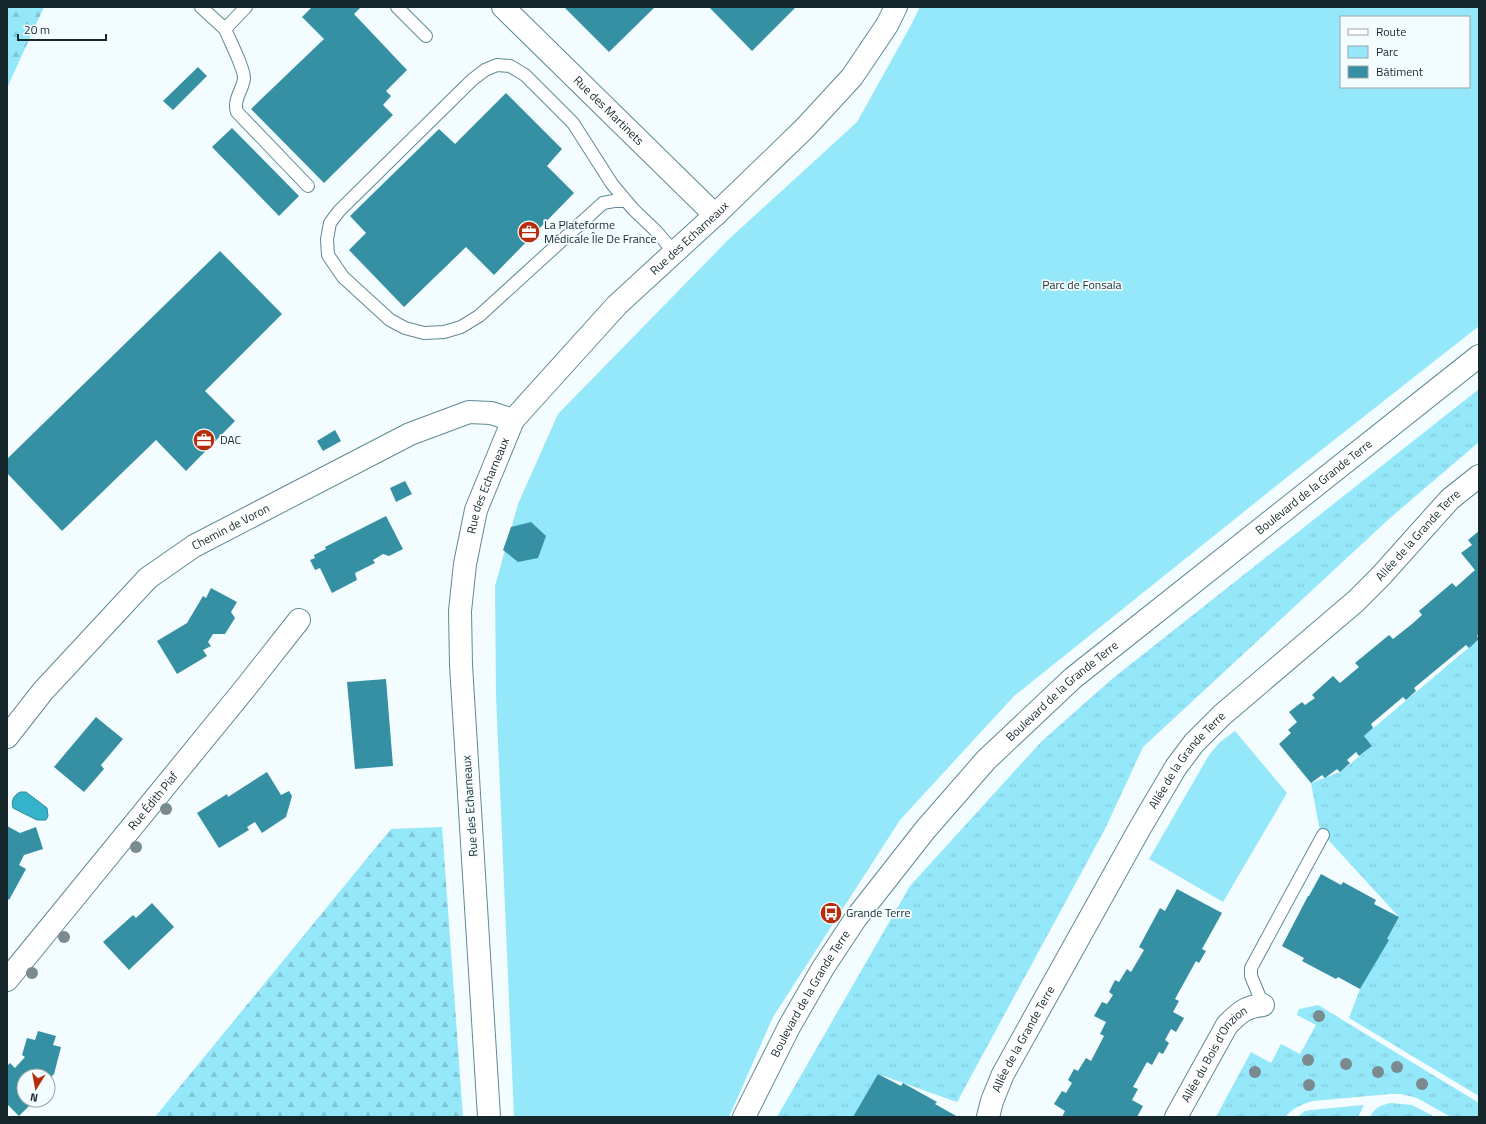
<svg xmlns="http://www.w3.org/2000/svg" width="1486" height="1124" font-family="'Titillium Web',sans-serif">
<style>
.grass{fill:url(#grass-tufts)}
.forest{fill:url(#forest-firs)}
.park{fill:#95e7fa;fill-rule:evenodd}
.water{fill:#35b3cb;stroke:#2c899b}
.building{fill:#3590a3}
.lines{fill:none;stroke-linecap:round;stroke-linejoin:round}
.lane-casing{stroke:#5f8a94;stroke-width:14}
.street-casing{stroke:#5f8a94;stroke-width:24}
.secondary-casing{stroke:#5f8a94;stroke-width:24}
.lane{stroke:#fff;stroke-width:12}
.street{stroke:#fff;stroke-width:22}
.secondary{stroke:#fff;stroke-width:22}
.tree{fill:#7b8a8e}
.labels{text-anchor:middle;stroke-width:3.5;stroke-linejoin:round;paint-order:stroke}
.street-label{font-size:12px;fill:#16282c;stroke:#f3fcfe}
.poi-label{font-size:12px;fill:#16282c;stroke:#f3fcfe;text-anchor:start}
.park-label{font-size:12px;fill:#182d32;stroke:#f3fcfe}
</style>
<defs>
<pattern id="grass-tufts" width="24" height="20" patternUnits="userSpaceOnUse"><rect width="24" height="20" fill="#95e7fa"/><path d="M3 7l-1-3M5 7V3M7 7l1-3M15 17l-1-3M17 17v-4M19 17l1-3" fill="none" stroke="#80c6d6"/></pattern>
<pattern id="forest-firs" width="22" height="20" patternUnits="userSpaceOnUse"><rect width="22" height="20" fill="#95e7fa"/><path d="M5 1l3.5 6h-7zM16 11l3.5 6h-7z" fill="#80c6d6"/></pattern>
</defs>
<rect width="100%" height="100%" fill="#f3fcfe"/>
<path class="grass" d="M1479 389V442L1390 518 1143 747 1105 829 957 1102 878 1074 855 1117H777L910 886 1042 741 1112 679Z
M1479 639V1096L1349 1018 1360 989 1399 917 1320 831 1311 783 1340 772 1372 746 1364 736Z
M1318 1005 1479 1103V1117H1451L1417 1098 1401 1094H1390L1313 1101C1302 1104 1293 1108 1285 1117H1216L1251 1052 1271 1063 1281 1044 1300 1054 1316 1025 1297 1015 1299 1009Z
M1391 1103 1412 1105 1435 1117H1370C1375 1107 1381 1105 1391 1103Z
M1364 1105 1358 1117H1297L1305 1111 1312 1110Z"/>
<path class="forest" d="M7 7H44L7 88Z
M442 827 463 1117H155L391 829Z"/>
<path class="park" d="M920 7H1479V326L1301 466 1014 696 900 820 773 1017 729 1117H514L496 695 495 586 518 504 558 414 728 240 857 122 910 27ZM1341 17H1469V87H1341Z
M1235 731 1287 793 1223 902 1149 859 1209 755 1220 742Z"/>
<path class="water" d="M20 792H26L47 808 48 816 46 820H37L13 808C11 801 13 796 20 792Z"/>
<path class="building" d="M312 7H361L354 14 407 70 386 91 391 96 383 105 393 115 324 183 251 109 324 39 302 17Z
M564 7H655L609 52Z
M709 7H796L752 51Z
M198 67 207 76 173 110 163 101Z
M506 93 562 149 547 166 574 193 494 275 466 247 404 307 349 250 366 233 350 216 439 129 455 144Z
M232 128 299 196 279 216 212 147Z
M220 251 282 314 205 391 235 421 186 471 156 440 62 531 7 473V459Z
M335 430 341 441 323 451 317 441Z
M405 481 412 494 396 502 390 488Z
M386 516 403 549 389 556 383 554 373 560 375 563 355 573 357 580 332 593 320 568 315 570 310 560 315 558 314 555 326 549 325 547Z
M531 522 546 536 538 558 518 562 503 550 511 527Z
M1479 531V634L1477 636 1479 639 1469 648 1466 645 1414 688 1416 691 1406 700 1403 697 1371 724 1373 728 1364 736 1372 746 1359 756 1356 752 1347 760 1350 763 1340 772 1337 769 1325 778 1322 775 1311 783 1279 744 1291 733 1288 730 1297 722 1289 712 1302 702 1305 705 1315 698 1312 695 1333 676 1340 683 1359 667 1355 663 1389 635 1393 639 1412 624 1422 615 1419 611 1452 583 1456 587 1475 570 1461 553 1472 545 1468 540Z
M211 588 237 602 231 612 235 618 225 634H213L208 642 211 646 203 650 207 656 177 674 157 641 187 623 203 596 206 598Z
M386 679 393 766 355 769 347 682Z
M96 717 123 739 101 765 104 769 84 792 54 767Z
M267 772 281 795 289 791 292 796 286 817 262 833 255 822 247 827 249 830 219 848 197 813 227 794 228 797Z
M7 826 20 833 36 827 43 849 24 855 19 865 26 869 9 900 7 898Z
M1321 874 1341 885 1343 882 1376 900 1374 904 1399 917 1387 939 1389 940 1360 989 1338 977 1336 979 1302 961 1304 958 1282 946 1308 896H1309Z
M1177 889 1222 913 1202 949 1206 951 1199 963 1196 961 1175 999 1179 1001 1173 1012 1184 1018 1176 1032 1171 1029 1165 1040 1169 1043 1163 1054 1159 1052 1152 1065 1147 1062 1133 1087 1138 1089 1132 1100 1143 1106 1137 1117H1062L1065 1111 1054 1104 1062 1091 1066 1093 1072 1083 1068 1080 1074 1069 1078 1071 1086 1058 1091 1061 1104 1036 1100 1034 1106 1022 1094 1016 1102 1002 1107 1004 1113 995 1109 992 1115 980 1119 982 1127 969 1131 972 1144 950 1139 947 1160 908 1165 911Z
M152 903 174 927 129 970 103 942 133 915 136 918Z
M38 1031 56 1036 53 1045 61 1047 54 1074 48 1080V1076H24V1100H35L19 1116 7 1104V1066L10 1063 15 1068 25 1057 22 1055 27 1038 35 1040Z
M878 1074 901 1086 903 1083 937 1102 935 1104 958 1117H853Z"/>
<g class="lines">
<g class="lane-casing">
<path id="lane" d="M201 7 225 29 246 7
M397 7 426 36
M225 29C229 39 245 70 244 79 242 91 233 100 237 112L308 186
M626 201H614L603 203 479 316 461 327 444 332 424 333 405 328 390 320 343 277 328 255 327 239 330 223 339 211 472 80 485 70 497 65 510 66 525 75 573 123 612 184 633 209 656 231 674 252
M1263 1005 1251 976V968L1323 835"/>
</g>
<g class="street-casing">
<g id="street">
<path id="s1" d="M503 7 715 215"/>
<path id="s2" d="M7 737 43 691 148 578 194 546 410 434 469 412 491 413 513 420"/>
<path id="s3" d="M7 980 247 686 299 620"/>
<path id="s4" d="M489 1117 461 665 460 611 465 564 476 510 513 420 617 305 715 215 805 128 852 77 887 25 896 7"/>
<path id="s5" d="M988 1117 992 1101 1003 1074 1140 828 1176 767 1194 743 1222 715 1356 601 1380 577 1450 499 1479 476"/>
<path id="s6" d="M1176 1117 1227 1025C1240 1012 1245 1007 1263 1005"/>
</g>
</g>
<g class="secondary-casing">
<g id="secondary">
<path id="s7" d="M744 1117 789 1027 823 968 856 918 925 830 986 760 1073 678 1479 356"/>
</g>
</g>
<use href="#lane" class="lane"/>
<use href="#street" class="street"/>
<use href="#secondary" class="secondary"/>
</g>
<g class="tree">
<circle cx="166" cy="809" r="6"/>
<circle cx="136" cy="847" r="6"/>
<circle cx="64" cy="937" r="6"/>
<circle cx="32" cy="973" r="6"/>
<circle cx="1319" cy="1016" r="6"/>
<circle cx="1308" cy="1060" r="6"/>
<circle cx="1346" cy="1064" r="6"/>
<circle cx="1397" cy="1067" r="6"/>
<circle cx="1255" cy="1072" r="6"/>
<circle cx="1378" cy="1072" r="6"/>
<circle cx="1422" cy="1084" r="6"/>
<circle cx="1309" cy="1085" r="6"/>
</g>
<defs>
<g id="office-disc" transform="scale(1.15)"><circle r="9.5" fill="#b72c0b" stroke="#f3fcfe"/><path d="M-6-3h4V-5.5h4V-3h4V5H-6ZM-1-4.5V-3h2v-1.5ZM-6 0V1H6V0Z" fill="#fff"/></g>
<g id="bus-disc" transform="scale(1.15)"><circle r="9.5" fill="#b72c0b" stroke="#f3fcfe"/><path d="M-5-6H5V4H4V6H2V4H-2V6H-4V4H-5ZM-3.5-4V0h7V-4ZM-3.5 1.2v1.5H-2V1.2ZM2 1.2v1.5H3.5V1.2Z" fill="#fff"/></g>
</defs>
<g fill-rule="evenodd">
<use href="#office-disc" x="529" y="232"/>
<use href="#office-disc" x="204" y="440"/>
<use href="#bus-disc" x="831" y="913"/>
</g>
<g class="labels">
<g class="street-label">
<text dy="4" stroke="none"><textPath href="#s1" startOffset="148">Rue des Martinets</textPath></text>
<text dy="4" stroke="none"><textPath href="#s4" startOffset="960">Rue des Echarneaux</textPath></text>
<text dy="4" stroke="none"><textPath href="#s4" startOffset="636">Rue des Echarneaux</textPath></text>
<text dy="4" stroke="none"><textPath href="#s7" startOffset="860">Boulevard de la Grande Terre</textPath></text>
<text dy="4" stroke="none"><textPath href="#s2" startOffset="310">Chemin de Voron</textPath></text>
<text dy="4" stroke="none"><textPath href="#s5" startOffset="734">Allée de la Grande Terre</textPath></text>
<text dy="4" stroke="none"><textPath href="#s7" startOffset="536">Boulevard de la Grande Terre</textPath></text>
<text dy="4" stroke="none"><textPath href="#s5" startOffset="410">Allée de la Grande Terre</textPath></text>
<text dy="4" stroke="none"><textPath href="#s3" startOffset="231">Rue Édith Piaf</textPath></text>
<text transform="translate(470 806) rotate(-94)" y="4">Rue des Echarneaux</text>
<text dy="4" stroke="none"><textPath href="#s7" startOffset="140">Boulevard de la Grande Terre</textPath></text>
<text dy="4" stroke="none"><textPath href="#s5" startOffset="86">Allée de la Grande Terre</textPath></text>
<text dy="4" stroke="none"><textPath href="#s6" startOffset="74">Allée du Bois d'Onzion</textPath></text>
</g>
<g class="poi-label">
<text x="544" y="229">La Plateforme<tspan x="544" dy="14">Médicale Île De France</tspan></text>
<text x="220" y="444">DAC</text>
<text x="846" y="917">Grande Terre</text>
</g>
<g class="park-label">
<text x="1082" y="289">Parc de Fonsala</text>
</g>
</g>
<rect width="1486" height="1124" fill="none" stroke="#16282c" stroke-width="16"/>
<rect x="1340" y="16" width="130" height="72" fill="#f3fcfe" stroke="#9ba7aa"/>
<rect x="1348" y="29" width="20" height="6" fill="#ffffff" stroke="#9ba7aa"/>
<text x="1376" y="36" font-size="12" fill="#16282c">Route</text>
<rect x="1348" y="46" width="20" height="12" fill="#95e7fa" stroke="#9ba7aa"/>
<text x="1376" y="56" font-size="12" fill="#16282c">Parc</text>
<rect x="1348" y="66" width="20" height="12" fill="#3590a3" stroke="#9ba7aa"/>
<text x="1376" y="76" font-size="12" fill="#16282c">Bâtiment</text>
<g transform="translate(36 1088) rotate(191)"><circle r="19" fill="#f3fcfe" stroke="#9ba7aa"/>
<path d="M0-3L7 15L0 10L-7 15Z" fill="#b72c0b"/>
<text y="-6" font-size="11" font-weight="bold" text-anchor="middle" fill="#16282c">N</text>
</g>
<path d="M18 34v6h88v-6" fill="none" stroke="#16282c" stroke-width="2"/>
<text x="24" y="34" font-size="12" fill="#16282c" stroke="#f3fcfe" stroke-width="3" paint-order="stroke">20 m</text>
</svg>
